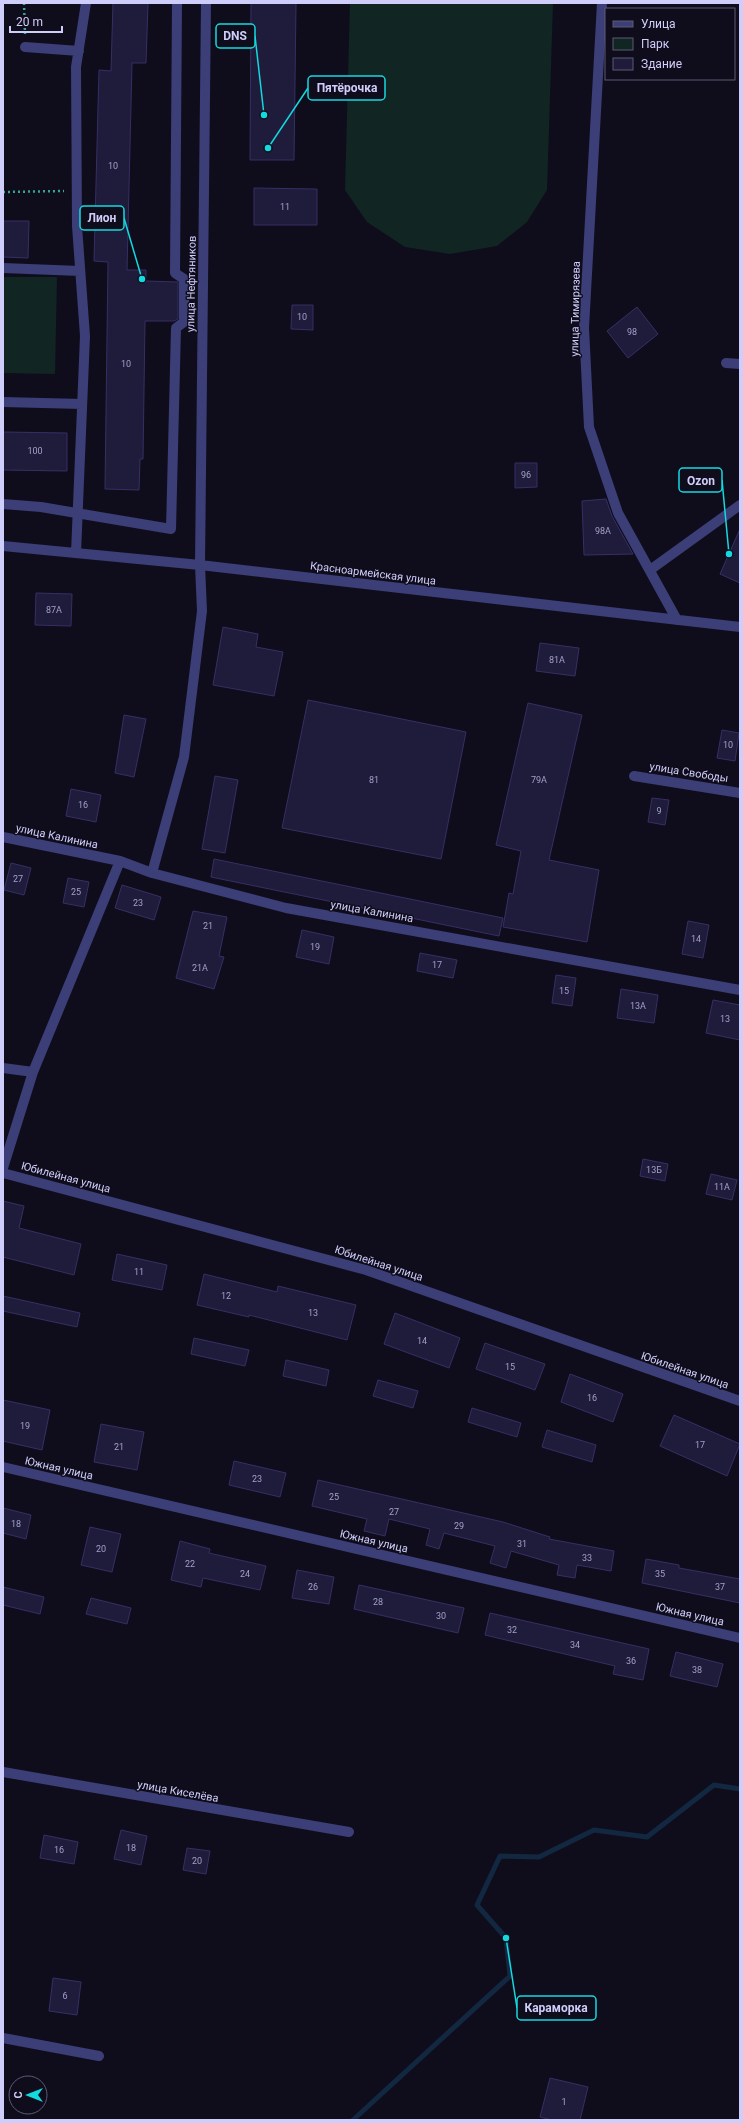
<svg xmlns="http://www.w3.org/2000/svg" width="743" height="2123" font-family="Roboto,sans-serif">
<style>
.green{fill:#112523}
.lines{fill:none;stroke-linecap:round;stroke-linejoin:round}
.stream{stroke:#122841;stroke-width:5}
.building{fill:#1f1b3b;stroke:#362f65}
.path{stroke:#37a495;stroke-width:2.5;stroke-dasharray:2 3;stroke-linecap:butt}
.minor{stroke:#3c3e77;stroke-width:10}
.labels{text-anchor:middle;stroke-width:3;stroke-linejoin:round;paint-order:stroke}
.number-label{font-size:9px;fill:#a3a0ca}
.street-label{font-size:11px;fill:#cfcdfa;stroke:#0f0d1c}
.leader{fill:none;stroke:#14dadf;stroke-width:1.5}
.callout-dot{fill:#14dadf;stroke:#0f0d1c;stroke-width:1.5}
.callout{fill:#0f0d1c;stroke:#14dadf;stroke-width:1.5}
.callout-label{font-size:12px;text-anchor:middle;font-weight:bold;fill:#cfcdfa}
</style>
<rect width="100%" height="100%" fill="#0f0d1c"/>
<path class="green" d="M350 3H553L547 190 527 222 497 246 450 254 405 247 367 222 345 190Z
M3 277H57L55 374 3 373Z"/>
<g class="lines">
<path class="stream" d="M353 2120 510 1976 506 1938 477 1905 500 1856 539 1857 594 1830 647 1837 714 1785 740 1789"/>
</g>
<path class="building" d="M113 3H148L146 63H132L127 270H146V281L178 282V319L174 321H145L143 459H140L139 490 105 489 108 262 94 261 99 70 111 71Z
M251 3H296L294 160H250Z
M254 188 317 189V225H254Z
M3 221H29L28 258 3 257Z
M292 305H313V330L291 329Z
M637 307 658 334 628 358 607 331Z
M3 432 67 433V471L3 470Z
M515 463H537V487L515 488Z
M606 499 612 516 633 554 584 555 582 501Z
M740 529V583L720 574Z
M36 593 72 594 71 626 35 625Z
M223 627 258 634 256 647 283 652 274 696 213 685Z
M540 643 579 648 575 676 536 671Z
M308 700 466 732 441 859 282 828Z
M528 703 582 715 549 860 599 870 587 942 503 927 509 893 513 894 521 851 496 845Z
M124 715 146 719 134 777 115 773Z
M722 730 739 733 735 761 717 758Z
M215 776 238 780 225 853 202 849Z
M71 789 101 795 96 822 66 816Z
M652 798 669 800 665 825 648 822Z
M214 859 503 918 499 936 211 877Z
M11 863 31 868 24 895 4 890Z
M68 878 89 882 84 907 63 903Z
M122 885 161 897 154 920 115 908Z
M193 911 227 917 219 956 224 957 214 989 176 978Z
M688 921 709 925 703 958 682 954Z
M302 930 334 937 329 964 296 957Z
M420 953 457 960 453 978 417 971Z
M556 975 576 978 572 1006 552 1003Z
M621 989 658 995 654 1023 617 1018Z
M713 1000 740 1005V1040L706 1033Z
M643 1159 668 1164 665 1181 640 1176Z
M711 1174 737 1180 732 1200 706 1194Z
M3 1201 24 1206 19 1228 81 1244 74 1275 3 1257Z
M117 1254 167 1265 162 1290 112 1280Z
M204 1274 277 1292 278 1286 356 1305 347 1340 249 1315V1317L197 1305Z
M3 1296 80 1313 77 1327 3 1311Z
M395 1313 460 1338 449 1368 384 1344Z
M194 1338 249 1350 245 1366 191 1354Z
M485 1343 545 1364 535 1390 476 1369Z
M286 1360 329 1370 326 1386 283 1376Z
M570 1374 623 1394 613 1422 561 1402Z
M378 1380 418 1391 413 1408 373 1396Z
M3 1400 50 1410 42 1450 3 1441Z
M472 1408 521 1423 517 1437 468 1422Z
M674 1415 740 1444 727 1476 660 1446Z
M101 1424 144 1432 137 1470 94 1462Z
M547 1430 596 1445 592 1462 542 1447Z
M234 1461 286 1473 280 1497 229 1485Z
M318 1480 503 1522 550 1537 549 1539 614 1551 611 1571 577 1565 575 1578 557 1575 559 1565 511 1551 506 1568 490 1563 495 1546 444 1533 439 1549 426 1545 430 1529 389 1519 385 1536 364 1531 367 1519 312 1506Z
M3 1508 31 1515 26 1539 3 1533Z
M90 1527 121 1534 112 1572 81 1565Z
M180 1541 210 1549 209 1553 266 1566 260 1590 203 1578 201 1587 171 1580Z
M646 1559 679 1565V1568L740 1579V1603L642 1583Z
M297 1570 334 1577 329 1604 292 1598Z
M359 1585 464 1608 458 1633 354 1609Z
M3 1587 44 1597 40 1614 3 1605Z
M91 1598 131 1608 127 1624 86 1614Z
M490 1613 649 1649 643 1680 613 1674 615 1666 485 1635Z
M676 1652 723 1664 717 1687 670 1676Z
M121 1830 147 1836 141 1865 114 1859Z
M44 1835 78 1842 74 1864 40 1858Z
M187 1848 210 1851 206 1874 183 1870Z
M53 1978 81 1982 77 2015 49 2011Z
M550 2078 588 2087 580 2120H552L540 2117Z"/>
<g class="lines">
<path class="path" d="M24 3 25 34
M3 192 64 191"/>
<path class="minor" d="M602 3 584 328 589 427 618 513 677 620
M25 47 79 51
M3 268 80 271
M726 363 740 364
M3 402 82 404
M3 504 41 507 171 529 176 328 184 322V279L175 273 177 3
M3 546 200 565 740 627
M76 553 85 336 77 226 76 67 86 3
M650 570 740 505
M634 776 740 793
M3 837 120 861 152 873 286 908 740 990
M152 873 184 757 202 611 200 565 206 3
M3 1068 33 1072
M3 1168 33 1072 120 861
M3 1173 366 1270 740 1401
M3 1467 740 1638
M3 1772 349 1832
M3 2038 99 2056"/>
</g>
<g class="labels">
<g class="number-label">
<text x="113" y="169">10</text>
<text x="285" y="210">11</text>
<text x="302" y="320">10</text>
<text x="632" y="335">98</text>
<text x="126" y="367">10</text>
<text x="35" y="454">100</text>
<text x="526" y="478">96</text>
<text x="603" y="534">98А</text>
<text x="54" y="613">87А</text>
<text x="557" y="663">81А</text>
<text x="728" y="748">10</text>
<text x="374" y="783">81</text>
<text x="539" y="783">79А</text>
<text x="83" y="808">16</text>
<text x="659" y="814">9</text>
<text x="18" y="882">27</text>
<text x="76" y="895">25</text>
<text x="138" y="906">23</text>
<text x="208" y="929">21</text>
<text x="696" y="942">14</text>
<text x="315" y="950">19</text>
<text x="437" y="968">17</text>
<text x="200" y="971">21А</text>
<text x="564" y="994">15</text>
<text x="638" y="1009">13А</text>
<text x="725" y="1022">13</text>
<text x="654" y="1173">13Б</text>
<text x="722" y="1190">11А</text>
<text x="139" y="1275">11</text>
<text x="226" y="1299">12</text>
<text x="313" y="1316">13</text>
<text x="422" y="1344">14</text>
<text x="510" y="1370">15</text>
<text x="592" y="1401">16</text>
<text x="25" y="1429">19</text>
<text x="700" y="1448">17</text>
<text x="119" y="1450">21</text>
<text x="257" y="1482">23</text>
<text x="334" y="1500">25</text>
<text x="394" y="1515">27</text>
<text x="16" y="1527">18</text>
<text x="459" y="1529">29</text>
<text x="522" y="1547">31</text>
<text x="101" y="1552">20</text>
<text x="587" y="1561">33</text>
<text x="190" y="1567">22</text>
<text x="245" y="1577">24</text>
<text x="660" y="1577">35</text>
<text x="313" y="1590">26</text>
<text x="720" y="1590">37</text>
<text x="378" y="1605">28</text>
<text x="441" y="1619">30</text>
<text x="512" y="1633">32</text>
<text x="575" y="1648">34</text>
<text x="631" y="1664">36</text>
<text x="697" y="1673">38</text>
<text x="131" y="1851">18</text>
<text x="59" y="1853">16</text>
<text x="197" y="1864">20</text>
<text x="65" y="1999">6</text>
<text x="564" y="2105">1</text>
</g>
<g class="street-label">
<text transform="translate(191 284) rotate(-89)" y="4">улица Нефтяников</text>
<text transform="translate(575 309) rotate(-89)" y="4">улица Тимирязева</text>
<text transform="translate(373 573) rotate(7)" y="4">Красноармейская улица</text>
<text transform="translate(689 772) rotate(9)" y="4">улица Свободы</text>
<text transform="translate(57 836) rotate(12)" y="4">улица Калинина</text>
<text transform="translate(372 911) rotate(10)" y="4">улица Калинина</text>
<text transform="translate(66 1177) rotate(15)" y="4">Юбилейная улица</text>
<text transform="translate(379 1263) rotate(18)" y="4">Юбилейная улица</text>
<text transform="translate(685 1370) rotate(19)" y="4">Юбилейная улица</text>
<text transform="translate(59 1468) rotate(13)" y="4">Южная улица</text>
<text transform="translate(374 1541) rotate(13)" y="4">Южная улица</text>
<text transform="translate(690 1614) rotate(13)" y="4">Южная улица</text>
<text transform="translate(178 1791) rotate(10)" y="4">улица Киселёва</text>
</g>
</g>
<path class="leader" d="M264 115L255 36M268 148L308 88M142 279L124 218M729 554L722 480M506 1938L517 2008"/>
<g class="callout-dot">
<circle cx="264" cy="115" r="4"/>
<circle cx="268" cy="148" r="4"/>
<circle cx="142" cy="279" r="4"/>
<circle cx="729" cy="554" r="4"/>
<circle cx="506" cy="1938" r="4"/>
</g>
<g class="callout">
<rect x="216" y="24" width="39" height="24" rx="4"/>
<rect x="308" y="76" width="77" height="24" rx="4"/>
<rect x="80" y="206" width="44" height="24" rx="4"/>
<rect x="679" y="468" width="43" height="24" rx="4"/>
<rect x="517" y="1996" width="79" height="24" rx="4"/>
</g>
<g class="callout-label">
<text x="235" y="40">DNS</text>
<text x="347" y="92">Пятёрочка</text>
<text x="102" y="222">Лион</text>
<text x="701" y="485">Ozon</text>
<text x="556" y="2012">Караморка</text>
</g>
<rect width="743" height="2123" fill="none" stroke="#cfcdfa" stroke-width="8"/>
<rect x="605" y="8" width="130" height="72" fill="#0f0d1c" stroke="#5c5a75"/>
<rect x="613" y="21" width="20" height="6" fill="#3c3e77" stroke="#5c5a75"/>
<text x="641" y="28" font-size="12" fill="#cfcdfa">Улица</text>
<rect x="613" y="38" width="20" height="12" fill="#112523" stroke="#5c5a75"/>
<text x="641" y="48" font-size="12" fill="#cfcdfa">Парк</text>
<rect x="613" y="58" width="20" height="12" fill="#1f1b3b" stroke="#5c5a75"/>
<text x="641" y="68" font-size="12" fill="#cfcdfa">Здание</text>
<g transform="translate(28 2095) rotate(270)"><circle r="19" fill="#0f0d1c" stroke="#5c5a75"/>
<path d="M0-3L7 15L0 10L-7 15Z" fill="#14dadf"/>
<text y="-6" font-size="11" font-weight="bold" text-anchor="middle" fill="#cfcdfa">С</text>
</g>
<path d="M10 26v6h52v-6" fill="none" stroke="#cfcdfa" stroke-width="2"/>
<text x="16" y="26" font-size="12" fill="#cfcdfa" stroke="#0f0d1c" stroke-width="3" paint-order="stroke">20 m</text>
</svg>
